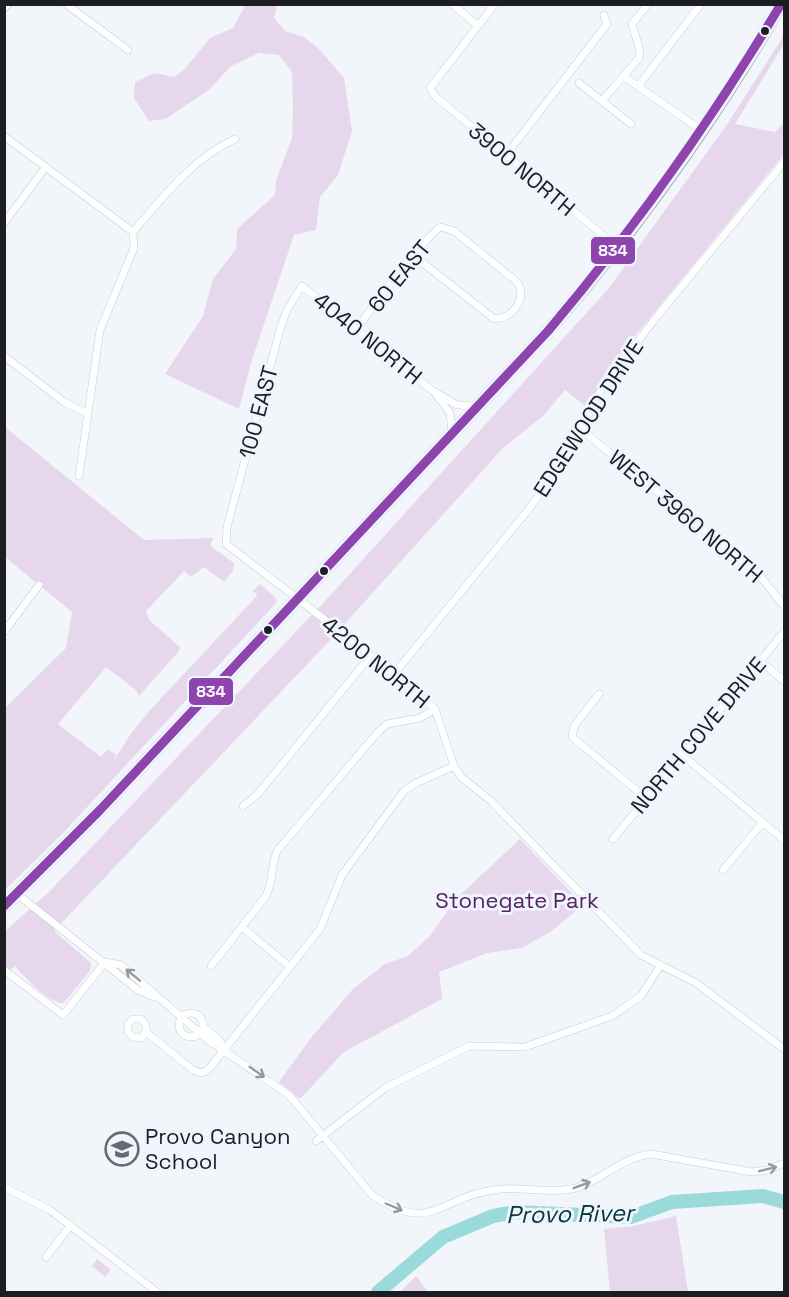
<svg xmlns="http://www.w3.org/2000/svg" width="789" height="1297" font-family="'Space Grotesk',sans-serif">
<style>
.green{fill:#e6d7ec}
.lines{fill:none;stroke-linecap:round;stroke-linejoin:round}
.river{stroke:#9adadb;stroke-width:14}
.minor-casing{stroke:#c9ccd0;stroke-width:8}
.secondary-casing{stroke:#c9ccd0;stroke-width:12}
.trunk-casing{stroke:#aeadbb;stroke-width:14}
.minor{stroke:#fdfefe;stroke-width:7}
.secondary{stroke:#fdfefe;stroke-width:10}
.trunk{stroke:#e4e2ee;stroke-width:12}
.bus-1-casing{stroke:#eff5fe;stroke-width:14}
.bus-1{stroke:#8e44ad;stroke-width:9}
.oneway{stroke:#98999b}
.bus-dot{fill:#1c1e22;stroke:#eff5fe;stroke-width:2}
.labels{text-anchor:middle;stroke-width:6;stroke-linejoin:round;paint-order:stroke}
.street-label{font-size:22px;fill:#1c1e22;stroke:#eff5fe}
.park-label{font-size:22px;fill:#57215e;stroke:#eff5fe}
.poi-label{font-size:22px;fill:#1c1e22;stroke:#eff5fe;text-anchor:start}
.water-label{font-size:24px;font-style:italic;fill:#0c3838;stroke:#eff5fe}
.line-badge{stroke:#eff5fe;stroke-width:2}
.badge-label{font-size:16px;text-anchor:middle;font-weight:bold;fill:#fff}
</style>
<rect width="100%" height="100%" fill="#f2f6fa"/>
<path class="green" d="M246 4 277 5 274 18 285 31 304 37 319 49 344 78 352 131 338 175 320 197 316 230 294 235 251 363 239 409 165 374 203 316 213 279 236 249 237 229 275 195 276 181 292 138 293 109 292 72 279 55 259 53 231 66 209 90 165 119 149 121 134 98 135 82 154 73 174 77 184 70 210 38 233 28Z
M784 35V44L735 124 775 132 784 123V154L607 370 588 408 565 390 543 416 503 448 333 637 54 931 91 963 90 971 67 999 63 1003C50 1004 23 976 15 966L5 975 4 932 49 892 327 599 609 288 728 123Z
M5 427 144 540 213 538 210 546 234 563 233 571 224 582 204 567 191 577 184 571 146 611 149 620 180 647 179 651 139 696 136 690 106 667 58 724 101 757 108 749 116 755 111 765 130 735 150 710 256 597 257 593 252 592 260 584 275 597 277 602 65 831 5 890V708L66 648 72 612 5 557Z
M520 839 583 905 553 930 522 948 487 953 439 972 442 999 344 1052 300 1099 279 1082 310 1039 353 989 385 964 408 956 429 937 457 898Z
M676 1216 688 1292H610L604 1229 633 1226Z
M97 1259 111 1270 105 1277 92 1266Z
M416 1276 428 1292H400Z"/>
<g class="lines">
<path class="river" d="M378 1292 443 1237 493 1216 515 1212 631 1217 672 1202 763 1196 784 1202"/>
<g class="minor-casing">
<path id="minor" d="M66 4 128 50
M452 4 478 26
M495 4 430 88 436 97 617 247
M623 76 701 130
M579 83 631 124
M639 85 701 4
M602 101 639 58 640 51 632 24 648 4
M4 136 133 232
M506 155 607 24 604 15
M4 223 46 167
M357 328C372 309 423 237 441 227L454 231 516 281C530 296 511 322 493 318L414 256
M4 356 64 402 87 413
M435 393 450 413 452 433
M476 406 457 405 433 391 302 286 287 310 281 326 227 527 226 544 371 655 435 709 454 766 461 777 490 800 641 955 696 983 784 1049
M583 431 760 576 784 606
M79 476 100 330 134 248 133 232C162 198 194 157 235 139
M4 632 39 585
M760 661 784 681
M394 674 528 510 574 446 597 396 654 320 784 162
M599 694 574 726 572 737 646 798
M681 754 784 840
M243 806 257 795 371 655
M613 839 784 632
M723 870 763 822
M17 894 138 990 154 997
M242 927 290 967
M105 962 121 965 208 1040 289 1095 372 1195C432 1235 438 1198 493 1190 520 1185 548 1195 576 1188 604 1179 620 1158 651 1154L752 1172 768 1170 784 1163
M211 966 266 896C273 882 271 866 277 851L378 732 387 724 420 718 435 709
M4 970 63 1015 105 962
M179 1025a12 12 0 1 1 24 0a12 12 0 1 1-24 0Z
M204 1027 219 1040 224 1048
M146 1032 141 1038 133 1037 128 1032V1024L133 1019H141L146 1025V1032L193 1070 201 1073 208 1070 320 929 342 875 404 791 416 783 454 766
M316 1141 385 1088 469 1046 525 1047 612 1016 641 996 660 966
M4 1187 50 1210 157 1292
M46 1257 71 1225"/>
</g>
<g class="secondary-casing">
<path id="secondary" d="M4 6 6 4"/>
</g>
<g class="trunk-casing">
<path id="trunk" d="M4 906 100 810 548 331C635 230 714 120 781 4"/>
</g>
<use href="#minor" class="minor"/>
<use href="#secondary" class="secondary"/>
<use href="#trunk" class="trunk"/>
<g class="bus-1-casing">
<path id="bus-1" d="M4 906 100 810 548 331C635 228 712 120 781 4"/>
</g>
<use href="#bus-1" class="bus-1"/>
</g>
<defs><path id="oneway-shaft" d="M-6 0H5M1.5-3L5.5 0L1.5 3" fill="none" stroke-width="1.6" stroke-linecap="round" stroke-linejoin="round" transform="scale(1.5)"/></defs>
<g class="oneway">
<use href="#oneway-shaft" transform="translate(133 975) rotate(-141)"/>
<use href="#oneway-shaft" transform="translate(257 1072) rotate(35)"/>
<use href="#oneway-shaft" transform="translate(768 1169) rotate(-14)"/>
<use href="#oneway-shaft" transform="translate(582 1185) rotate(-21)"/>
<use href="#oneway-shaft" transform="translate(394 1207) rotate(23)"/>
</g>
<defs>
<g id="school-ring" transform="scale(1.725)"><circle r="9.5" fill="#eff5fe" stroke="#676a6e" stroke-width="1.5"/><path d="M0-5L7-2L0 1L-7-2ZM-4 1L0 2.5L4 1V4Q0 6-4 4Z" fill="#676a6e"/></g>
</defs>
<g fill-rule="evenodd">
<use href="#school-ring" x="122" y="1149"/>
</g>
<g class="bus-dot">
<circle cx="765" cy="31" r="5"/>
<circle cx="324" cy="571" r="5"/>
<circle cx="268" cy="630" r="5"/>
</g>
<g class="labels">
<g class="street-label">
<text transform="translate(522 169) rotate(40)" y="8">3900 NORTH</text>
<text transform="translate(399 276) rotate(-51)" y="8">60 EAST</text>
<text transform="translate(368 338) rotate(39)" y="8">4040 NORTH</text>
<text transform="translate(258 412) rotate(-75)" y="8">100 EAST</text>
<text transform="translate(588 418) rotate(-57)" y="8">EDGEWOOD DRIVE</text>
<text transform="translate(686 516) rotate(40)" y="8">WEST 3960 NORTH</text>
<text transform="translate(376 662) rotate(39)" y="8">4200 NORTH</text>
<text transform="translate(698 735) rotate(-50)" y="8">NORTH COVE DRIVE</text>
</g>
<g class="park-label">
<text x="517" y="908">Stonegate Park</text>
</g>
<g class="poi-label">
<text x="145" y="1144">Provo Canyon<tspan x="145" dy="25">School</tspan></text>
</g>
<g class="water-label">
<text transform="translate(570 1214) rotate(-1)" y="8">Provo River</text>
</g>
</g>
<g class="line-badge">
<rect x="590" y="236" width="46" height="29" rx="6" fill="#8e44ad"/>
<rect x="188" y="677" width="46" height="29" rx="6" fill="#8e44ad"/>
</g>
<g class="badge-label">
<text x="613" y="256">834</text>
<text x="211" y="697">834</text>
</g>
<rect width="789" height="1297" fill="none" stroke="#1c1e22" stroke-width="12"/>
</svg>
